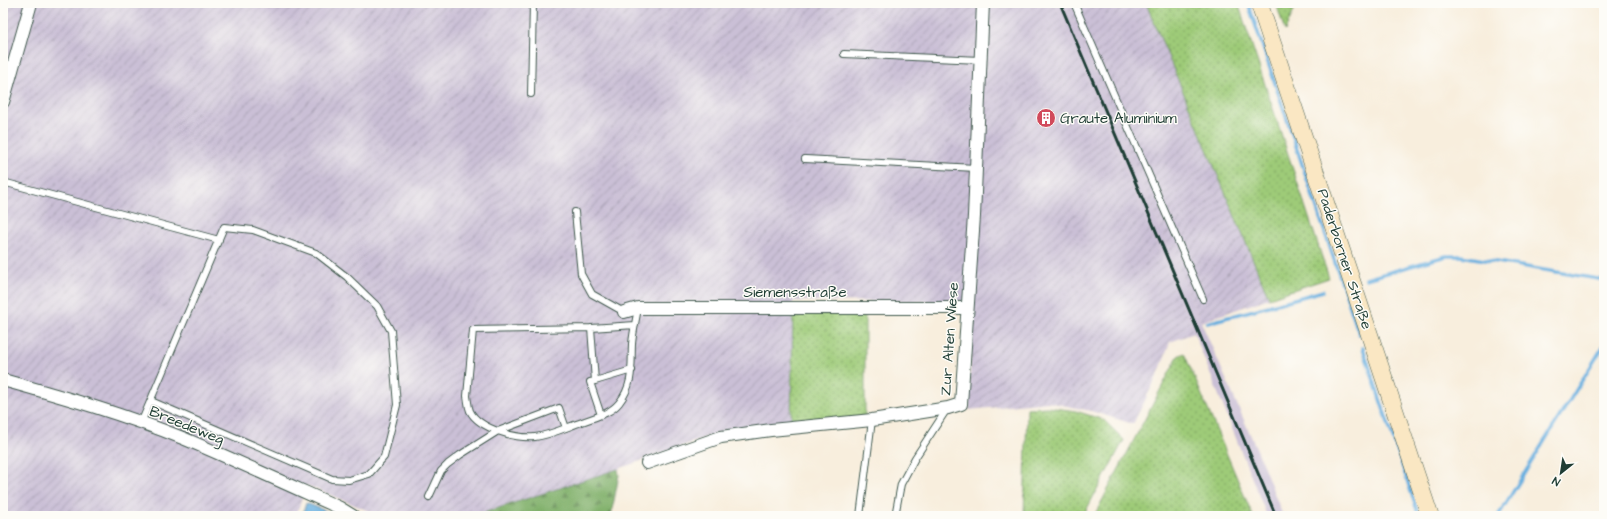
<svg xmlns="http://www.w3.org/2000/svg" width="1607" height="519" font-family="'Architects Daughter',sans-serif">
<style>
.industrial{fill:url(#industrial-furrows)}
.railway{fill:#cabfd6}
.grass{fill:url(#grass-dots);stroke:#5e8456}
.forest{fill:url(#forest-firs);stroke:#4e764e}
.water{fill:#68afdf;stroke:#44768a}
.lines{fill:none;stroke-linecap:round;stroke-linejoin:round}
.stream{stroke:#68afdf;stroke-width:3.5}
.lane-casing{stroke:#40584d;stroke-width:8}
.street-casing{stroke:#40584d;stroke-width:14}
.secondary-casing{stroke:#40584d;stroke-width:18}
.lane{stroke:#fff;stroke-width:6}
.street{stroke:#fff;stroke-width:12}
.secondary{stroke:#fae7c3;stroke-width:17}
.rail{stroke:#1f3d34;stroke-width:3}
.labels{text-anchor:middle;stroke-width:3;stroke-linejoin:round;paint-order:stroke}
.poi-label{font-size:15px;fill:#1f3d34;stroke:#fdfcf7;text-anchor:start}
.street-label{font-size:15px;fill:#1f3d34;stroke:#fdfcf7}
</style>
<defs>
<pattern id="industrial-furrows" width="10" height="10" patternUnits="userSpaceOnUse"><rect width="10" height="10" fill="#cabfd6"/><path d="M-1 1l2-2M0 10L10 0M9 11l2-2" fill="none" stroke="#a39cae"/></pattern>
<pattern id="grass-dots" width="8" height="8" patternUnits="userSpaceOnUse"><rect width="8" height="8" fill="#9ecb78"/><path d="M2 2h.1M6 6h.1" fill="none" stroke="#80a663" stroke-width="1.8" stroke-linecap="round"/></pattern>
<pattern id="forest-firs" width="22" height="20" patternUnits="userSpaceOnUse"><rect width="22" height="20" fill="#7eaf68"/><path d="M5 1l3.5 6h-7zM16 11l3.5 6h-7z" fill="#679056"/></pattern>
</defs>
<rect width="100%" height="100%" fill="#fdfcf7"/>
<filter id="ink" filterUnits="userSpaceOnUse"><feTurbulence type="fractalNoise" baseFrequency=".025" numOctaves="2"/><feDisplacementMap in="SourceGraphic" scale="8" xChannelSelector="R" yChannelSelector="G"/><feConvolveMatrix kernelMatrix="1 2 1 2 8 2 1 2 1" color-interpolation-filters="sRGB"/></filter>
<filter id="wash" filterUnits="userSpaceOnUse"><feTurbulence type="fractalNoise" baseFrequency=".012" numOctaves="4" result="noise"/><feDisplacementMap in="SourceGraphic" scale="16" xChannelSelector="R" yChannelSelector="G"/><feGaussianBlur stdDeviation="0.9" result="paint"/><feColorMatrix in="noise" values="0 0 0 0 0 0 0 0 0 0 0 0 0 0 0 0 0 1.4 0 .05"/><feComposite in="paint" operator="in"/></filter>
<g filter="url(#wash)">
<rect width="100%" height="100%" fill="#f8eedd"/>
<path class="industrial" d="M3 3H1055L1194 333 1170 342 1160 370 1133 424 1091 411 1048 402 969 410 972 302 793 301 791 424 721 432 618 469 474 516H381L306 485 296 516H3Z
M1065 3H1146L1269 298 1201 322Z"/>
<path class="railway" d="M1055 3H1065L1201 322 1258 452 1283 516H1267L1194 333Z"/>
<path class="grass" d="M1146 3H1238L1329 278 1269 298Z
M1276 3H1297L1285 31Z
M865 313V417L791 424 793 314Z
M1184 353 1253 516H1094L1178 356Z
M1048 407 1076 411 1104 420 1124 440 1083 516H1024L1027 408Z"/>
<path class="forest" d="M618 469 619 475 611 516H474Z"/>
<path class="water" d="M306 503 334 514 336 516H302Z"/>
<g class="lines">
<path class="stream" d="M1248 3 1359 334
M1366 279 1446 256H1461L1604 280
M1207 323 1323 291
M1363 348 1419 516
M1498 516 1604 345"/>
</g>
</g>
<g filter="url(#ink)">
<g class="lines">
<g class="lane-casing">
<path id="lane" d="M1074 3 1203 299
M844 54 980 60
M531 94 533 3
M805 159 976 168
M3 182 219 240
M575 212 581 274 592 294 624 312
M591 328 635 325
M632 370 595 381 591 328 473 330 467 396C468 401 468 406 470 411 479 429 517 439 535 437 551 435 567 427 582 422 595 417 610 414 619 403 634 384 631 366 632 344 633 332 636 320 638 308
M595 381 590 382 601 415
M141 423 224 227 253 230 316 253 347 277 377 306 391 331 397 405 384 457 369 474 349 480 332 479 151 401
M429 497 441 471 448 464 460 455 498 431 559 408 566 428
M860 516 872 420
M895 516 901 484 915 458 947 409"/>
</g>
<g class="street-casing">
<path id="street" d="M3 102 31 3
M624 312 638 308H967
M3 380C64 397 126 415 185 439 237 461 289 485 340 508L353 516
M647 463 721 437 771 430 872 420 948 408 961 404 974 216 983 3"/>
</g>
<g class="secondary-casing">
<path id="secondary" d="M1259 3 1430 516"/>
</g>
<use href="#lane" class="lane"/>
<use href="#street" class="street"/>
<use href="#secondary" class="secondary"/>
<path class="rail" d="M1060 3 1276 516"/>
</g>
</g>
<defs>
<g id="building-disc" transform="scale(1)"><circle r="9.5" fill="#d1495b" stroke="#fdfcf7"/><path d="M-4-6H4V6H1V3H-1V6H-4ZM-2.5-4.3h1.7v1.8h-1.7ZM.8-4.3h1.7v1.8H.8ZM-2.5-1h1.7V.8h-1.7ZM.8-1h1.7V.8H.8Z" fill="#fff"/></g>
</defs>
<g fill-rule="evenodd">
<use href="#building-disc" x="1046" y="118"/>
</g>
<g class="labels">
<g class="poi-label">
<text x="1060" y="123">Graute Aluminium</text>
</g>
<g class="street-label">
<text transform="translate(1345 259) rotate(72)" y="5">Paderborner Straße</text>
<text x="795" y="297">Siemensstraße</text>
<text transform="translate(949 339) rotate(-86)" y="5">Zur Alten Wiese</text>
<text transform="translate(187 425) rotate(22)" y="5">Breedeweg</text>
</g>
</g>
<rect width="1607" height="519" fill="none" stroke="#fdfcf7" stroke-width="16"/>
<g transform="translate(1561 473) rotate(210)" stroke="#fdfcf7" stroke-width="3" paint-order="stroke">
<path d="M0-3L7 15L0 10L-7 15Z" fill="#1f3d34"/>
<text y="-6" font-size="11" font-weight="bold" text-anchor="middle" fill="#1f3d34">N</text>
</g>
</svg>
